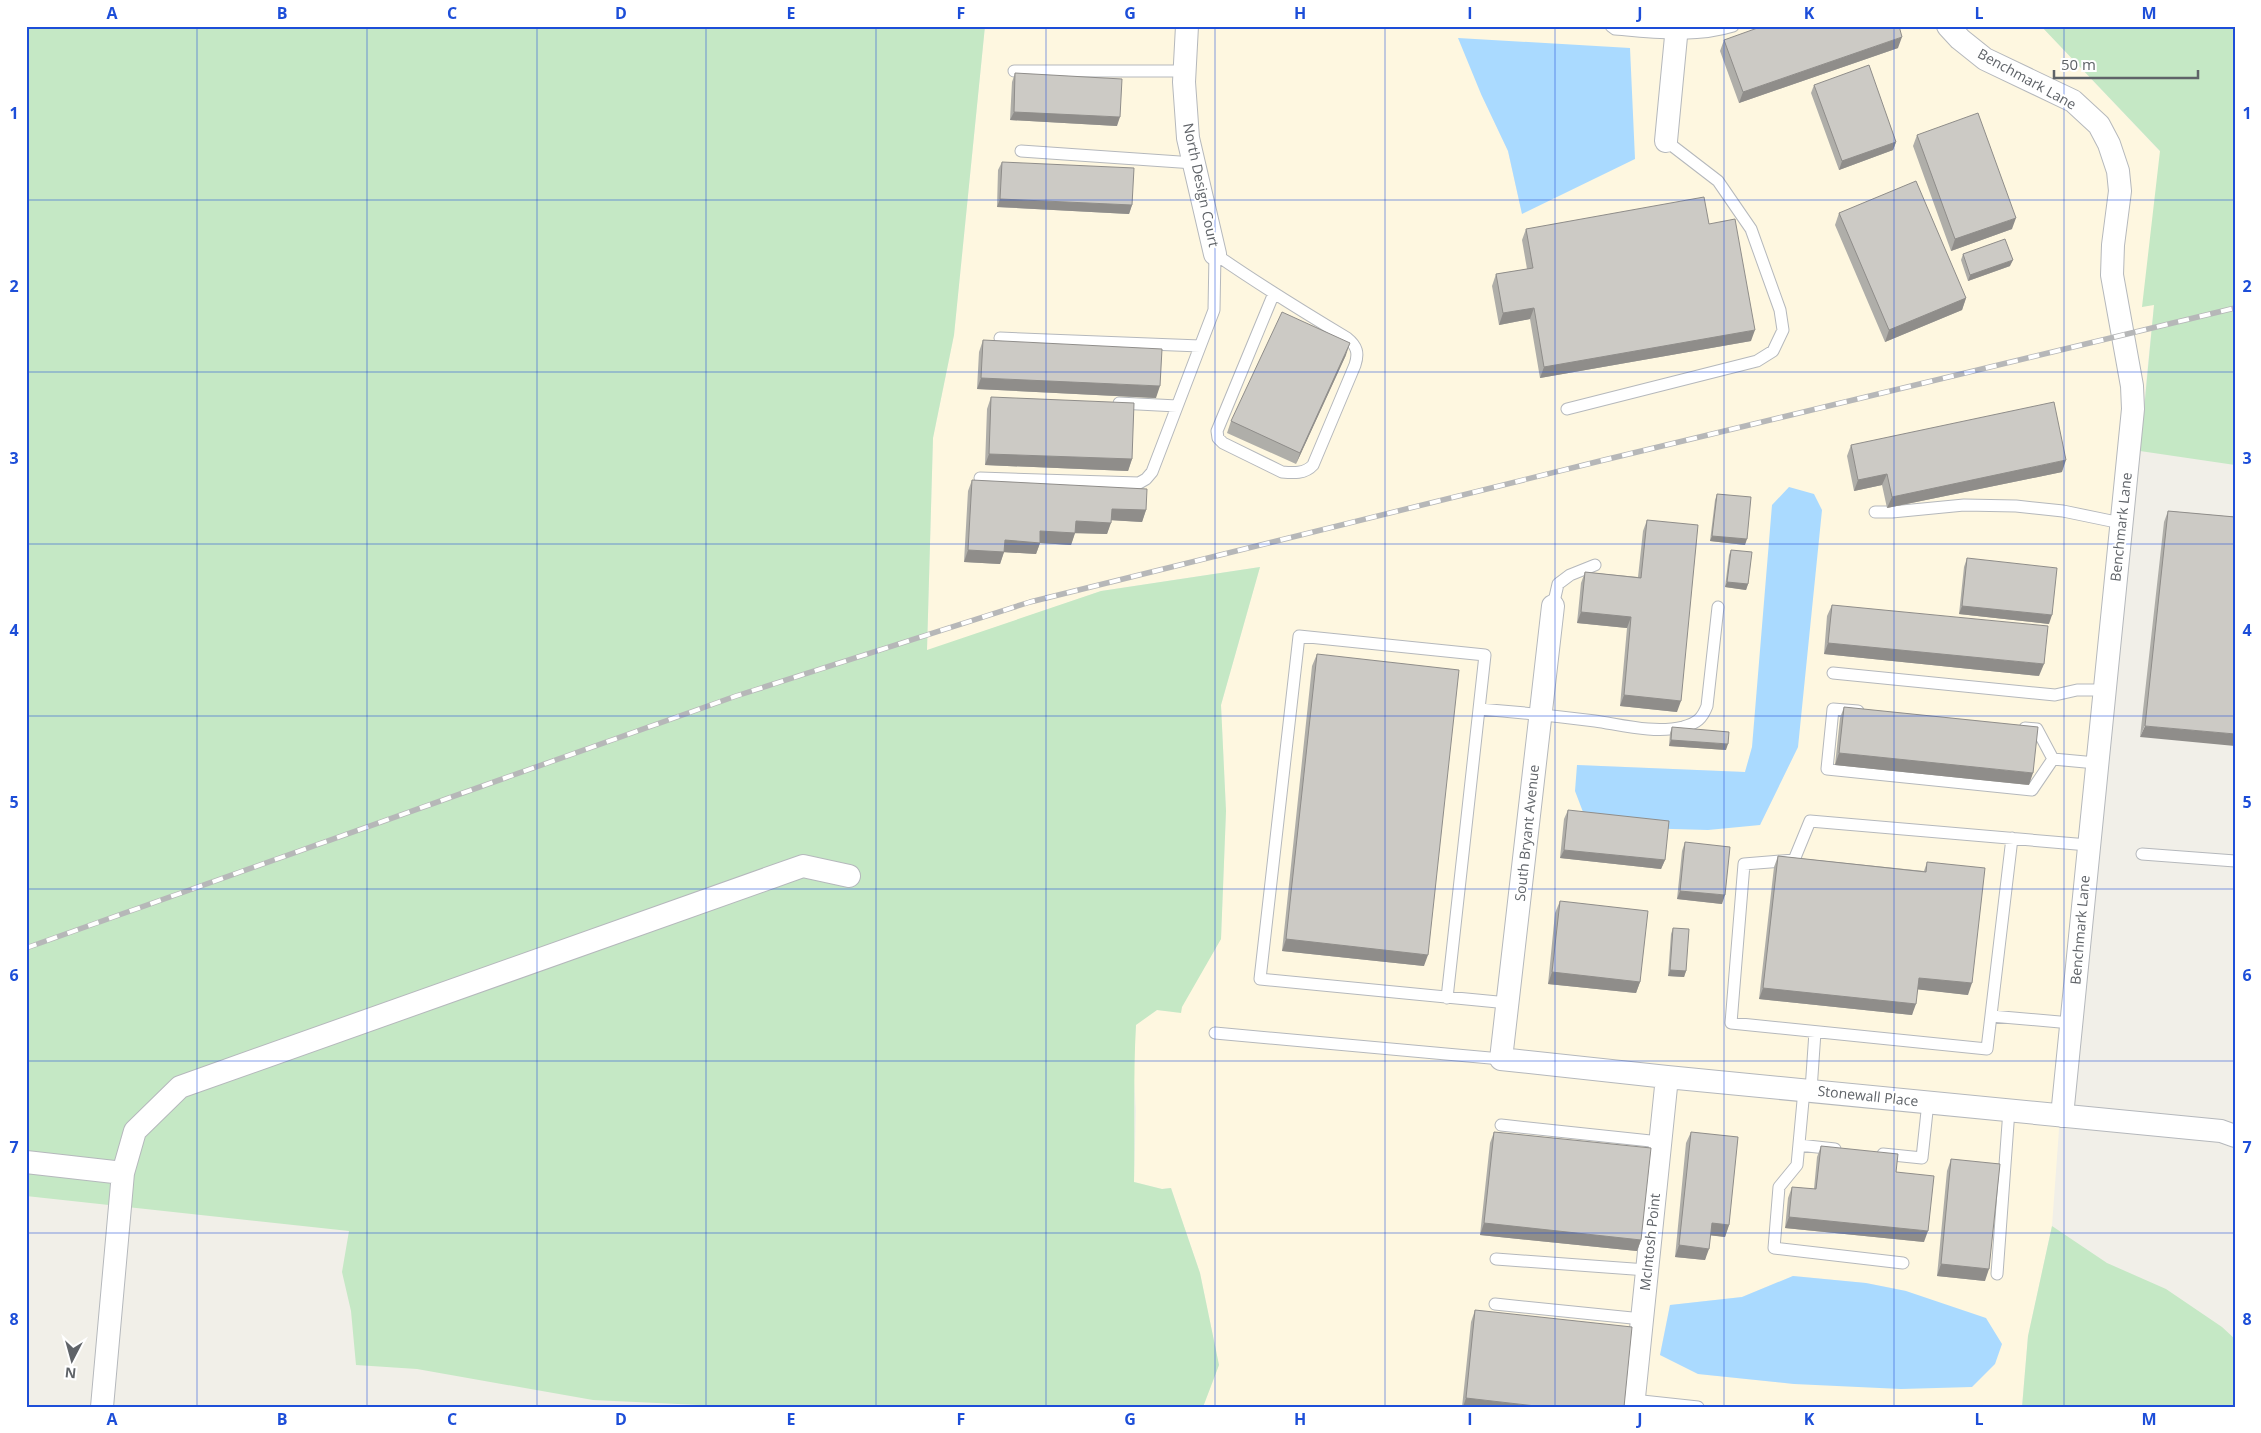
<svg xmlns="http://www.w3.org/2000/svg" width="2261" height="1433" font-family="'Open Sans',sans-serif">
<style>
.commercial{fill:#fef7e0;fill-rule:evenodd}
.green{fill:#c5e8c5}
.water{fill:#aadaff}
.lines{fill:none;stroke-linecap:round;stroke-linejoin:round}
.lane-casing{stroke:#b5b8bc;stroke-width:13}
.street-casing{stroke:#b5b8bc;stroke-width:24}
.lane{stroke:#fff;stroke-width:11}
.street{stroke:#fff;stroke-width:22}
.rail-casing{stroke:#b6b7b8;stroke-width:5.5}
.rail{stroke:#fff;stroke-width:4;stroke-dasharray:11;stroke-linecap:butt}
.wall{fill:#afaea9}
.shaded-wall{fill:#8f8d8a}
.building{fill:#cccac5;stroke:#8f8d8a}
.grid{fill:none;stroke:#1d4ed8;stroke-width:1;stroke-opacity:0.55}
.labels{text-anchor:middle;stroke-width:4;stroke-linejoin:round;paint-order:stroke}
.street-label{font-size:14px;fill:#5f6368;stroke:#fff}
.neatline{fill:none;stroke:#1d4ed8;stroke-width:2}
.grid-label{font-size:16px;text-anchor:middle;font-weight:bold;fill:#1d4ed8}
</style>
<rect width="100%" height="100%" fill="#f1efe8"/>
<path class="commercial" d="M985 26H2041L2169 161 2143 411 2061 1102 2052 1226 2028 1336 2022 1407H1203L1219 1365 1200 1273 1171 1188 1162 1189 1134 1182 1136 1111 1133 1064 1136 1024 1157 1010 1181 1012V1007L1221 939 1226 811 1221 705 1260 567 1101 591 927 651 933 438 954 335ZM1630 48 1522 214 1508 151 1481 94ZM1798 747 1760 825 1578 765 1745 772 1752 748ZM1793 1276 1866 1283 1906 1291 1794 1384 1698 1374 1660 1355 1670 1305 1742 1297Z"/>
<path class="green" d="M26 26H985L954 335 933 438 927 650 1101 591 1260 567 1221 705 1226 811 1221 939 1182 1007 1181 1013 1157 1010 1136 1025C1133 1077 1135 1130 1134 1182L1162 1189 1171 1188 1200 1273 1219 1365 1203 1407H742L593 1400 417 1369 356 1365 351 1311 342 1272 349 1231 26 1196Z
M2041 26H2235V465L2140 451 2154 305 2142 307 2160 151Z
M2052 1226 2107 1263 2166 1289 2222 1327 2235 1339V1407H2022L2028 1336Z"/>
<path class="water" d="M1458 38 1630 48 1635 159 1522 214 1508 151 1481 94Z
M1789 487 1814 494 1822 510 1798 747 1760 825 1708 830 1637 828 1583 812 1575 791 1577 765 1745 772 1752 747 1772 505Z
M1793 1276 1866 1283 1906 1291 1986 1318 2002 1344 1995 1364 1972 1387 1901 1389 1794 1384 1698 1374 1660 1355 1670 1305 1742 1297Z"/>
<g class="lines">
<g class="lane-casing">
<path id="lane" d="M1611 26 1615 29C1655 32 1694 38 1733 26
M1014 71H1184
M1021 151 1194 163
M1215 254C1258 284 1302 311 1347 338 1357 346 1359 353 1355 365L1313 465C1305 474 1293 473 1282 472L1223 443 1218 438 1217 431 1274 293
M1000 338 1200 346
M1119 403 1177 406
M1567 409 1757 361 1773 351 1783 330 1780 310 1751 229 1718 181 1666 141
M980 478 1139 483 1146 479 1152 472 1214 310 1215 254
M1875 512H1892L1964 505 2016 506 2063 511 2121 523
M1553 606 1558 584 1570 575 1595 565
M1833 673 2055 695 2077 690H2104
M1479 709C1518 712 1556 716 1595 721 1622 725 1655 734 1683 727 1697 723 1702 719 1707 706L1718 607
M1858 711 1833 709 1827 769 2032 790 2053 759
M2025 728 2037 729 2053 759 2096 763
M2012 838 1987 1049 1731 1023 1744 864 1794 860 1810 821 2088 845
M2142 854 2235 861
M1447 998 1485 655 1299 636 1260 979 1508 1003
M1991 1016 2071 1023
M1215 1033 1501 1059
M1804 1090 1797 1165 1779 1187 1774 1248 1903 1263
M1811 1090 1815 1032
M1501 1125 1660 1142
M1799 1145 1835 1149
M1883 1154 1922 1158 1928 1102
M1496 1259 1647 1270
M1997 1274 2009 1110
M1495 1304 1642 1319
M1633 1400 1698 1407"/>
</g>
<g class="street-casing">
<path id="street" d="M1187 26 1184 82 1188 138 1215 254
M1948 26 1960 39 1985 59 2073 101 2099 125 2109 144 2118 171 2120 191 2113 245 2112 275 2132 386 2133 409 2062 1116
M1666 141 1677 26
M1553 606 1501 1059 1667 1077 2221 1131 2235 1136
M26 1162 123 1173
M102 1407 123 1173 135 1131 180 1087 803 866 849 876
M1633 1407 1667 1077"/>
</g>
<use href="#lane" class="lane"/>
<use href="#street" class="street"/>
<g class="rail-casing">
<path id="rail" d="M26 948 736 696 1030 602 1604 460 2235 308"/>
</g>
<use href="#rail" class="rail"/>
</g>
<path class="wall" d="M1724 40 1898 48 1739 103 1720 51Z
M1015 73 1117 126 1010 120 1012 82Z
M1814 85 1896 142 1893 150 1839 170 1811 93Z
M1917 135 2012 229 1951 251 1913 146Z
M1002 162 1132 205 1129 214 997 207 998 170Z
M1839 213 1966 298 1962 310 1885 342 1835 225Z
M1709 224 1751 341 1540 378 1530 319 1499 325 1492 286 1496 274 1527 269 1522 240 1526 229Z
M1963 254 2010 266 1968 281 1961 260Z
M983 340 1156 398 977 389 979 352Z
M1346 355 1296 464 1227 433 1231 421Z
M991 397 1132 459 1128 471 985 465 987 409Z
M1851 445 2062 472 1887 508 1882 485 1854 491 1847 456Z
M972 480 1146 510 1142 522 1111 520 1107 534 1075 533 1071 545 1040 543 1036 554 1004 552 1000 564 964 562 968 491Z
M1717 494 1745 545 1710 541 1715 500Z
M2168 511 2235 517 2140 737 2164 522Z
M1647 520 1677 712 1620 706 1627 628 1577 623 1581 583 1585 572 1638 577 1643 531Z
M1731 550 1748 584 1746 590 1725 587 1729 555Z
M1967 558 2049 624 1959 614 1964 567Z
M1832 605 2039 676 1824 654 1827 616Z
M1317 654 1424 966 1282 951 1312 666Z
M1844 707 2029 785 1835 765 1840 718Z
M1672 727 1726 750 1669 746 1670 733Z
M1568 810 1665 860 1661 869 1560 858 1564 819Z
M1685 842 1722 904 1677 899 1682 851Z
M1778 856 1924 871 1927 862 1968 995 1917 989 1912 1015 1759 999 1774 867Z
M1560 901 1640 982 1636 993 1548 984 1555 913Z
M1673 928 1686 971 1684 977 1668 976 1671 934Z
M1494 1132 1641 1240 1637 1251 1480 1235 1490 1143Z
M1691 1132 1729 1225 1725 1237 1710 1235 1705 1260 1675 1257 1686 1143Z
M1821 1146 1896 1172 1924 1242 1785 1228 1788 1198 1792 1187 1814 1189 1817 1157Z
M1951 1159 1985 1281 1937 1276 1947 1171Z
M1475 1310 1624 1407H1462L1471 1322Z"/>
<path class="shaded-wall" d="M1902 37 1898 48 1739 103 1743 92Z
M1014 112 1120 117 1117 126 1010 120Z
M1896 142 1893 150 1839 170 1842 161Z
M1000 199 1132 205 1129 214 997 207Z
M2016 218 2012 229 1951 251 1955 239Z
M2013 260 2010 266 1968 281 1970 275Z
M1966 298 1962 310 1885 342 1889 330Z
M1534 308 1530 319 1499 325 1503 313Z
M1755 330 1751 341 1540 378 1544 367Z
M1350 343 1346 355 1296 464 1300 453Z
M981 378 1160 386 1156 398 977 389Z
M989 454 1132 459 1128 471 985 465Z
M2066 460 2062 472 1887 508 1892 497Z
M1887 474 1882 485 1854 491 1858 480Z
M1112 509 1146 510 1142 522 1108 520Z
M1076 521 1111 523 1107 534 1072 533Z
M1040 531 1075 533 1071 545 1040 543 1036 554 1001 552 1005 540Z
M1712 536 1747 539 1745 545 1710 541Z
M968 550 1004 552 1000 564 964 562Z
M1727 582 1748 584 1746 590 1725 587Z
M1962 606 2052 615 2049 624 1959 614Z
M1581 612 1631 617 1627 628 1577 623Z
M1828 643 2044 664 2039 676 1824 654Z
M1624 695 1681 701 1677 712 1620 706Z
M2145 726 2235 734V746L2140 737Z
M1671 740 1728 744 1726 750 1669 746Z
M1839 753 2033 773 2029 785 1835 765Z
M1564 850 1665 860 1661 869 1560 858Z
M1680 891 1725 895 1722 904 1677 899Z
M1286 939 1428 955 1424 966 1282 951Z
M1670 970 1686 971 1684 977 1668 976Z
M1552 972 1640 982 1636 993 1548 984Z
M1919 978 1972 983 1968 995 1914 989Z
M1763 988 1916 1004 1912 1015 1759 999Z
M1789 1217 1928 1231 1924 1242 1785 1228Z
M1484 1223 1641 1240 1637 1251 1480 1235Z
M1712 1223 1729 1225 1725 1237 1707 1235Z
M1679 1245 1709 1249 1705 1260 1675 1257Z
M1941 1264 1989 1269 1985 1281 1937 1276Z
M1466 1398 1544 1407H1463Z"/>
<path class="building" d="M1763 26H1899L1902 37 1743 92 1724 40Z
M1869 65 1896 142 1842 161 1814 85Z
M1015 73 1122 79 1120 117 1014 112Z
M1978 113 2016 218 1955 239 1917 135Z
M1002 162 1134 168 1132 205 1000 199Z
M1916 181 1966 298 1889 330 1839 213Z
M1704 197 1709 224 1735 219 1755 330 1544 367 1534 308 1503 313 1496 274 1533 268 1526 229Z
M2005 239 2013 260 1970 275 1963 254Z
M1282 312 1350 343 1300 453 1231 421Z
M983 340 1162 349 1160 386 981 378Z
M991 397 1134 403 1132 459 989 454Z
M2054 402 2066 460 1892 497 1887 474 1858 480 1851 445Z
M972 480 1147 489 1146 510 1112 509 1111 523 1076 521 1075 533 1040 531V543L1005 540 1004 552 968 550Z
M1717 494 1751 497 1747 539 1712 536Z
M2168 511 2235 517V734L2145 726Z
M1647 520 1698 525 1681 701 1624 695 1631 617 1581 612 1585 572 1641 578Z
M1731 550 1752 552 1748 584 1727 582Z
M1967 558 2057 568 2052 615 1962 606Z
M1832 605 2048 626 2044 664 1828 643Z
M1317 654 1459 670 1428 955 1286 939Z
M1844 707 2038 727 2033 773 1839 753Z
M1672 727 1729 732 1728 744 1671 740Z
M1568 810 1669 821 1665 860 1564 850Z
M1685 842 1730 847 1725 895 1680 891Z
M1778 856 1926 872 1927 862 1985 868 1972 983 1919 978 1916 1004 1763 988Z
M1560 901 1648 911 1640 982 1552 972Z
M1673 928 1689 929 1686 971 1670 970Z
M1494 1132 1651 1148 1641 1240 1484 1223Z
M1691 1132 1738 1137 1729 1225 1712 1223 1709 1249 1679 1245Z
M1821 1146 1898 1154 1896 1172 1934 1176 1928 1231 1789 1217 1792 1187 1816 1189Z
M1951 1159 2000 1164 1989 1269 1941 1264Z
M1475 1310 1632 1327 1624 1407H1544L1466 1398Z"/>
<path class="grid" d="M197 26V1407M367 26V1407M537 26V1407M706 26V1407M876 26V1407M1046 26V1407M1215 26V1407M1385 26V1407M1555 26V1407M1724 26V1407M1894 26V1407M2064 26V1407M26 200H2235M26 372H2235M26 544H2235M26 716H2235M26 889H2235M26 1061H2235M26 1233H2235"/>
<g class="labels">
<g class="street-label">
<text transform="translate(2027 79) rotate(29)" y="5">Benchmark Lane</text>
<text transform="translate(1201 185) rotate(78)" y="5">North Design Court</text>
<text transform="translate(2121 527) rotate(-84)" y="5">Benchmark Lane</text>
<text transform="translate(1527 833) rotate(-84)" y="5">South Bryant Avenue</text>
<text transform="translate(2080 930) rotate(-85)" y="5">Benchmark Lane</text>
<text transform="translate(1868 1096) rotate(6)" y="5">Stonewall Place</text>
<text transform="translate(1650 1242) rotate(-84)" y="5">McIntosh Point</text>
</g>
</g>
<rect width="2261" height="1433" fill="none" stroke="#ffffff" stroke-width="55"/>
<g transform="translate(72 1360) rotate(186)" stroke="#ffffff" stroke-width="4" paint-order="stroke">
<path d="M0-4L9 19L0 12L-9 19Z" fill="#5f6368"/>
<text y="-8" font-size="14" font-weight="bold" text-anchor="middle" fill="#5f6368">N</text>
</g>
<path d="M2054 70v8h144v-8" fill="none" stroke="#5f6368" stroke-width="2.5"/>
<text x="2061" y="70" font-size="15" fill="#5f6368" stroke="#ffffff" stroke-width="4" paint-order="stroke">50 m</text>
<rect x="28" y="28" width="2206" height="1378" class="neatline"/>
<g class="grid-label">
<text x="112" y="19">A</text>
<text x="282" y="19">B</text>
<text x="452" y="19">C</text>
<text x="621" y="19">D</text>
<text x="791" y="19">E</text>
<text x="961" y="19">F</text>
<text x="1130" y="19">G</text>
<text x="1300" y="19">H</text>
<text x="1470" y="19">I</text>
<text x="1640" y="19">J</text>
<text x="1809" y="19">K</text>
<text x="1979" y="19">L</text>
<text x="2149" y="19">M</text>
<text x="14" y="119">1</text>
<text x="2247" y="119">1</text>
<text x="14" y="292">2</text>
<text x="2247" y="292">2</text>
<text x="14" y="464">3</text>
<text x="2247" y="464">3</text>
<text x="14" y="636">4</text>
<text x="2247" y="636">4</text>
<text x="14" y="808">5</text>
<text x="2247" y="808">5</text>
<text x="14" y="981">6</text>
<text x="2247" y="981">6</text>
<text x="14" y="1153">7</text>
<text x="2247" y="1153">7</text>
<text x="14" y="1325">8</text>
<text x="2247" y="1325">8</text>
<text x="112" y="1425">A</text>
<text x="282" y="1425">B</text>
<text x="452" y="1425">C</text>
<text x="621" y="1425">D</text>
<text x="791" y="1425">E</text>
<text x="961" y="1425">F</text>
<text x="1130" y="1425">G</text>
<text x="1300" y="1425">H</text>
<text x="1470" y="1425">I</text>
<text x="1640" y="1425">J</text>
<text x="1809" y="1425">K</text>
<text x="1979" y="1425">L</text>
<text x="2149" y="1425">M</text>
</g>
</svg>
